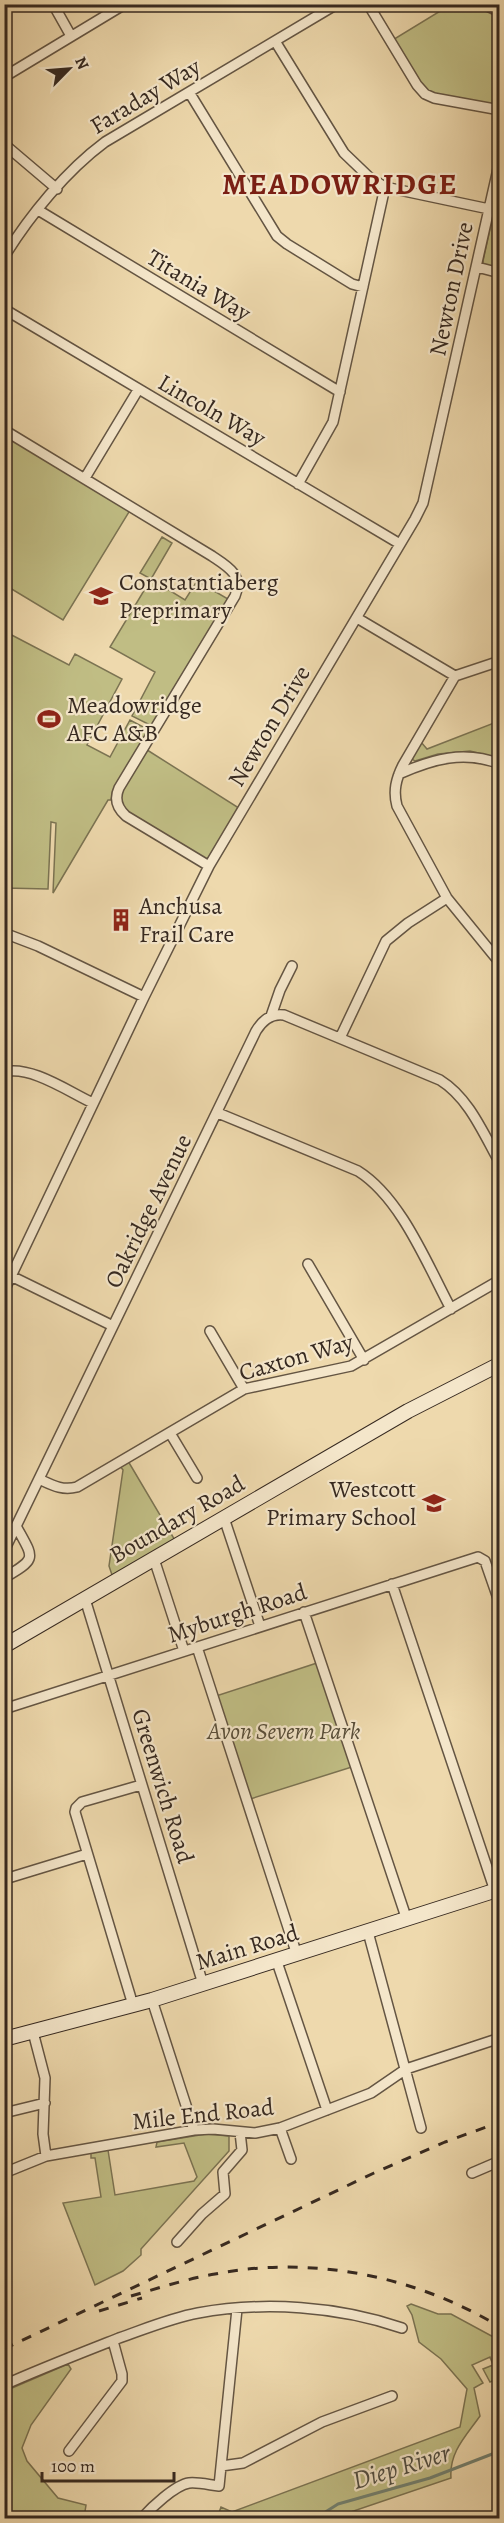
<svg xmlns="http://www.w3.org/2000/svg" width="504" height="2523" font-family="Alegreya,serif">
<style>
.green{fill:#c0bd84;stroke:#7b7352;stroke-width:1.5}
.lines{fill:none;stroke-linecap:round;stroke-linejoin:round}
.stream{stroke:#728070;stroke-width:3}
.street-casing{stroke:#645543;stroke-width:12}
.secondary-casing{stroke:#362920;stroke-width:16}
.street{stroke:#f4e6ca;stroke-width:9}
.secondary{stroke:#f4e6ca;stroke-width:14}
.rail{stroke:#362920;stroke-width:3;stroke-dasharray:10 10;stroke-linecap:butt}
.labels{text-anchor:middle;stroke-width:4.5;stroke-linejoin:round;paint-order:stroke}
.street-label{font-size:24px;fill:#362920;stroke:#f4e6ca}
.poi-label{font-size:24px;fill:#362920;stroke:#f4e6ca;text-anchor:start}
.park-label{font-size:24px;font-style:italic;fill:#584e39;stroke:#f4e6ca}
.water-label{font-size:26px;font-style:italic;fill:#4f4d42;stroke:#f4e6ca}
.district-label{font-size:30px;font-weight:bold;letter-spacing:1.5px;fill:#7a1f14;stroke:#f4e6ca}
</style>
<rect width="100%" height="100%" fill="#eed9ad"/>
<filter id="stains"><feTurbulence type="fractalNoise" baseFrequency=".00333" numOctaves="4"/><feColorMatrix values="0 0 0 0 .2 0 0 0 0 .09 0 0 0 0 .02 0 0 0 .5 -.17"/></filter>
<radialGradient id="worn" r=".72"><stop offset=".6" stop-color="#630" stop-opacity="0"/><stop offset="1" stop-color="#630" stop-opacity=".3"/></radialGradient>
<path class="green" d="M450 5H480L499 14V110L430 95 418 85 391 41Z
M496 202 499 203V270L484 265 483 261Z
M4 430 132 507 63 620 5 585Z
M162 537 172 543 151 579 185 600 197 581 228 599 152 726 132 716 155 672 110 647 151 579 140 573Z
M4 631 69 665 75 654 122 679 87 745 110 757 130 720 149 730 114 789 111 800H108L53 893 56 823 51 822 48 889 5 888Z
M499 721V758L470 751 438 754 415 761 412 759 421 742 427 749Z
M144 748 242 810 209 866 123 813 119 788Z
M128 1461 176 1542 113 1578 109 1566 123 1470 120 1466Z
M320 1662 355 1766 247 1800 213 1697Z
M206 2134 229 2136V2151L141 2249V2255L123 2271 95 2285 63 2203 101 2197 95 2158H91V2153L108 2150 115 2195 194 2181 197 2177 184 2143 156 2147 157 2142Z
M411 2304 438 2314H451L499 2340V2378L490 2382 483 2369 493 2365 490 2357 472 2365 483 2383 474 2388 480 2416C466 2436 449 2452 451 2478L333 2518H217L221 2507 232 2512 460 2427 467 2389 441 2359 419 2342 412 2315 407 2306Z
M68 2364 71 2369 31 2425 22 2448 27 2461 58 2498 86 2505 84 2518H5V2391Z"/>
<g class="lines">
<path class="stream" d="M316 2518 338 2504 430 2478 500 2451"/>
<g class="street-casing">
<path id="street" d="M53 4 71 36
M368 4 417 85 425 94 434 98 500 110
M483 4 500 12
M275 41 344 153 369 177 385 187 489 209
M4 77 125 4
M189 92 277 236 287 244 352 284 363 287
M4 144 57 189
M38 210 340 392
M4 257C30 215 66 171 105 142L337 4
M477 267 500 273
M4 309 400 544
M4 430 212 556C227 566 244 575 235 596L119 788C114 799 117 808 126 816L209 866
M85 478 138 390
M298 484 333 422 385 187
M357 618 455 676 500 661
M455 676 403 765C396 779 393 791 397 806L447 898 500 963
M399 774C433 759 464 750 500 764
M4 933 38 946 144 997
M271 1016 280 990 292 966
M340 1038 386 941 408 923 447 898
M4 1072C31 1065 69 1092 93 1103
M218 1113 358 1171C401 1198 427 1264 451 1309
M308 1264 364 1360
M11 1276 113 1326
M4 1291 144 997 209 866 415 519 423 503 500 160
M210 1331 244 1389
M170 1433 197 1478
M39 1479C52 1485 62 1491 77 1487L244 1389 351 1366 500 1280
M224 1518 260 1626
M4 1551 256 1031C262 1021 271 1013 284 1015L440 1080C469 1098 483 1133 500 1163
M154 1559 184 1651
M4 1578C38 1558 34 1559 16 1526
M392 1584 495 1891
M85 1599 203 1984
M304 1612 407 1920
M197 1647 297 1955
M4 1709 478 1557 485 1561 500 1604
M5 1879 87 1854
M368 1932 421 2128
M277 1962 327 2110
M152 2000 194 2130
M133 2005 75 1812 76 1808 82 1802 141 1785
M33 2032 45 2078 43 2134 46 2156
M4 2113 45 2103
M280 2128 291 2159
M4 2173 46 2156 194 2130 213 2129 255 2133 280 2128 371 2093 406 2069 500 2038
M472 2173 500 2161
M177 2242 202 2214 225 2194 223 2172 242 2150 240 2132
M4 2385C42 2368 81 2353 119 2338 145 2329 171 2318 198 2313 264 2301 338 2306 402 2328
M69 2451 122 2381V2374L113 2341
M221 2466 243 2463 322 2422 392 2396
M142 2518C151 2508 175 2485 189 2483 198 2482 210 2485 219 2486L237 2309"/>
</g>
<g class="secondary-casing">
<path id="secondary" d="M4 1646 408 1411 500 1364
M4 2039 152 2000 500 1889"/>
</g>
<use href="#street" class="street"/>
<use href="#secondary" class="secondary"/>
<path class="rail" d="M131 2296C159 2288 186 2279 215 2274 312 2255 416 2276 500 2327
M99 2311 142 2298
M4 2349 374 2173 445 2142 500 2122"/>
</g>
<defs>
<g id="school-bare" transform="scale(1.8)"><path d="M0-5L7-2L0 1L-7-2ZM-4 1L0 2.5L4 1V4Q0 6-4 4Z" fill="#8f2418" stroke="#f4e6ca" stroke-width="2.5" paint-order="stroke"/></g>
<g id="stadium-bare" transform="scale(1.8)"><path d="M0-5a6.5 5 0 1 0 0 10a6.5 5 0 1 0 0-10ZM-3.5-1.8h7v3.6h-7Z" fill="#8f2418" stroke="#f4e6ca" stroke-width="2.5" paint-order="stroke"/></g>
<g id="building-bare" transform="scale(1.8)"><path d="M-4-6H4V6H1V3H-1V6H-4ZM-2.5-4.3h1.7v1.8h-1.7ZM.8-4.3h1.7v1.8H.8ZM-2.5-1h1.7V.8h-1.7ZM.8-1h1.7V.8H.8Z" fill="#8f2418" stroke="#f4e6ca" stroke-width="2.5" paint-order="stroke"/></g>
</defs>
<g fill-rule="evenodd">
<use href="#school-bare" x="101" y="596"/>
<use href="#stadium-bare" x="49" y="719"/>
<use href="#building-bare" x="121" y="920"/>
<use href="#school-bare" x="434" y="1503"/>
</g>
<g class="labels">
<g class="street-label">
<text transform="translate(145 96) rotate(-31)" y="8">Faraday Way</text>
<text transform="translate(199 285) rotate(31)" y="8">Titania Way</text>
<text transform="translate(451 289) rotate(-78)" y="8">Newton Drive</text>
<text transform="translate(212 410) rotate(30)" y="8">Lincoln Way</text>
<text transform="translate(269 726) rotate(-59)" y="8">Newton Drive</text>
<text transform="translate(148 1211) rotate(-64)" y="8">Oakridge Avenue</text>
<text transform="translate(296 1357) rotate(-16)" y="8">Caxton Way</text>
<text transform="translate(177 1519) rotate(-30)" y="8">Boundary Road</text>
<text transform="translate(237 1613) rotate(-18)" y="8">Myburgh Road</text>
<text transform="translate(163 1786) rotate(73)" y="8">Greenwich Road</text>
<text transform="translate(247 1947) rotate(-17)" y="8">Main Road</text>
<text transform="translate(203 2114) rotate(-6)" y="8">Mile End Road</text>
</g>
<g class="poi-label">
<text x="119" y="590">Constatntiaberg<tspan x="119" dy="28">Preprimary</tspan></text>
<text x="67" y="713">Meadowridge<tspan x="67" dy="28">AFC A&amp;B</tspan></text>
<text x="139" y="914">Anchusa<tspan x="139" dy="28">Frail Care</tspan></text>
<text x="416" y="1497" text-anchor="end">Westcott<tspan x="416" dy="28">Primary School</tspan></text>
</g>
<g class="park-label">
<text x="284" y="1739">Avon Severn Park</text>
</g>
<g class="water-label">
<text transform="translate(401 2466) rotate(-17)" y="9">Diep River</text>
</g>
<g class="district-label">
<text x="340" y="194">MEADOWRIDGE</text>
</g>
</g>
<rect width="504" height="2523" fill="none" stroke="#eed9ad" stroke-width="24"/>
<rect x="6" y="6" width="492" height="2511" fill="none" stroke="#362920" stroke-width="3"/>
<rect x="12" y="12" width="480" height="2499" fill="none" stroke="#362920" stroke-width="1.5"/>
<g transform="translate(69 69) rotate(65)" stroke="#f4e6ca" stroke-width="4.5" paint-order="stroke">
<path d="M0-4.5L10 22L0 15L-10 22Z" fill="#362920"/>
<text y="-9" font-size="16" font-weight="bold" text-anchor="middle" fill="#362920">N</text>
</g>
<path d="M42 2472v9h132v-9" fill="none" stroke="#362920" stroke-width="3"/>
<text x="51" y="2472" font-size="18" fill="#362920" stroke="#f4e6ca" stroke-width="4.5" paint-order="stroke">100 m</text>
<rect width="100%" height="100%" filter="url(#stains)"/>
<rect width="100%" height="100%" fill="url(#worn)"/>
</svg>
